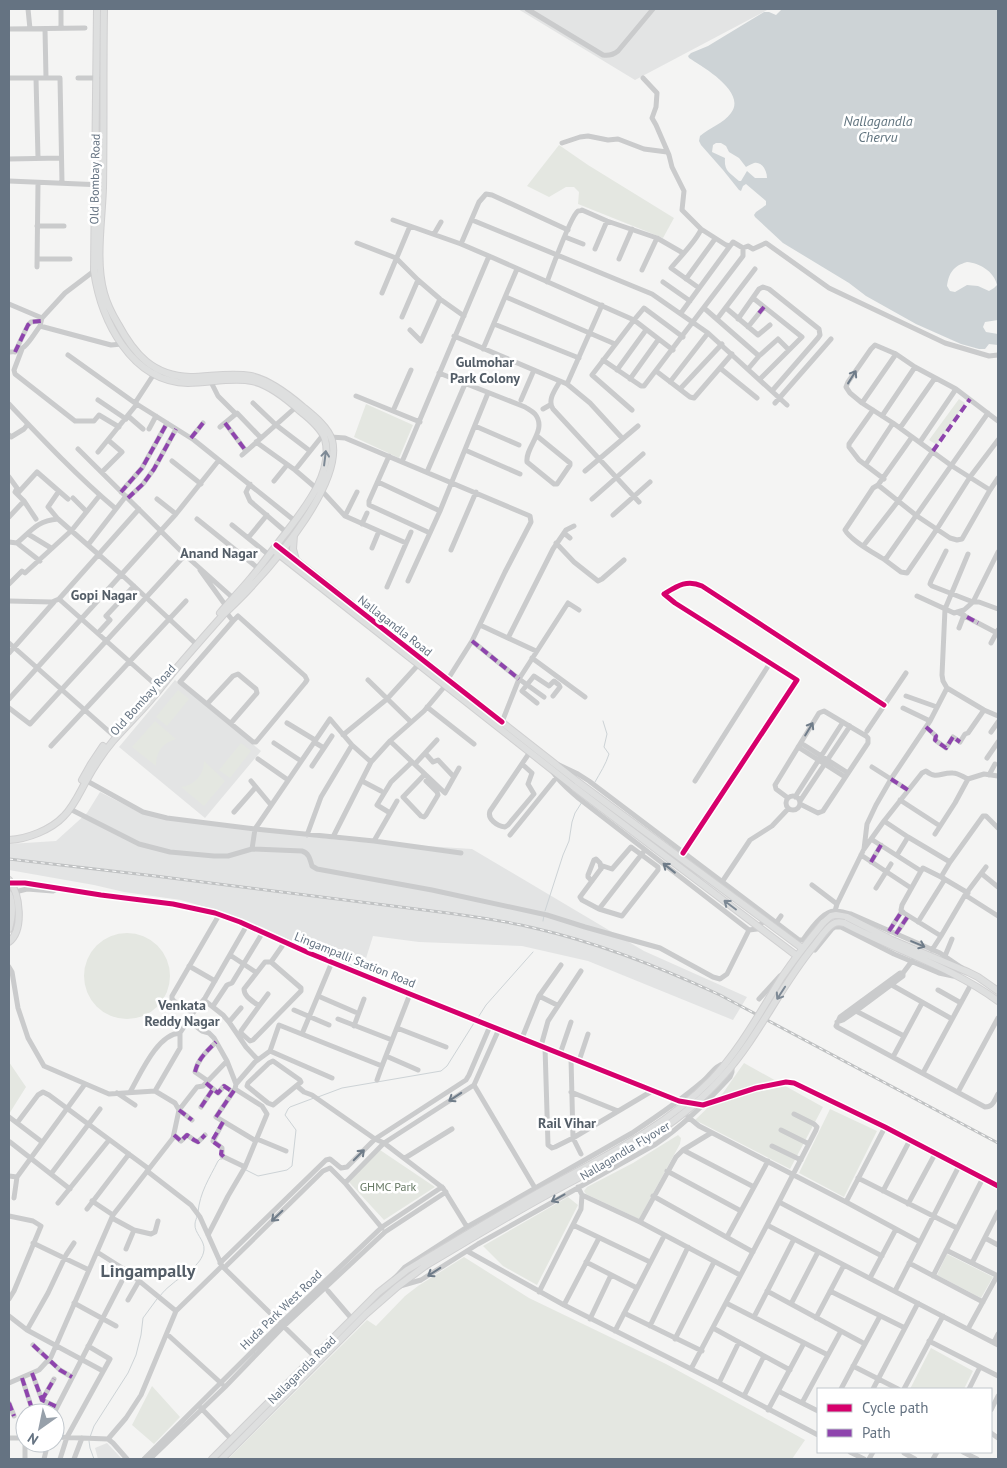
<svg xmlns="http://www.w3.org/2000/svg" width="1007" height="1468" font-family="'PT Sans',sans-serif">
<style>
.built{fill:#e3e4e4}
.green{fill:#e4e7e1}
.water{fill:#cdd3d6;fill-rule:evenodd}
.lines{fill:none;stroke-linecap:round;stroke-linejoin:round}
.stream{stroke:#cdd3d6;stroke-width:1}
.major-casing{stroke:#d0d0d1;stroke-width:8}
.minor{stroke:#cacbcc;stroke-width:5}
.major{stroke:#dedfdf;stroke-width:6}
.rail-casing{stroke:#c0c2c3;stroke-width:3}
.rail{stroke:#fff;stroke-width:1;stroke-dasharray:4;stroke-linecap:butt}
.major-bridge-casing{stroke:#d0d0d1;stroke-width:8;stroke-linecap:butt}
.major-bridge{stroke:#dedfdf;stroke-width:6}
.quiet{stroke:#8e44ad;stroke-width:4;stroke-dasharray:8 4;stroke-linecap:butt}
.cycleway-casing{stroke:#fff;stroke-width:8}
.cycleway{stroke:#d6006c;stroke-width:5}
.oneway{stroke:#6f7c89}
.oneway2{stroke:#7d8995}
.labels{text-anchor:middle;stroke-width:5;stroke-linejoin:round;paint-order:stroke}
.street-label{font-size:12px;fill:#657382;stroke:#fff}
.park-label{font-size:12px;fill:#677964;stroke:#fff}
.water-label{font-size:14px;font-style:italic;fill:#61747f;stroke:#fff}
.neighbourhood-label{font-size:14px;font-weight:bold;fill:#535d67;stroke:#fff}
.district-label{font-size:18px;font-weight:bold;fill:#535d67;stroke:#fff}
</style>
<rect width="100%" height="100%" fill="#f4f4f3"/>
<path class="built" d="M518 9H769L635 80Z
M175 680 261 751 205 818 119 747Z
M100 792 135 810 163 819 348 841 472 849 644 951 747 997 733 1020 588 961 522 946 419 942 373 936 362 971 319 954 262 927 212 909 181 900 124 892 94 885 9 870V844L56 841 87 813Z
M107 1443 122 1459H98L95 1448Z"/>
<path class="green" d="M559 145 588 165 674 218 663 238 578 204 579 192 574 187H566L549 197 527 186Z
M959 399 965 403 937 445 929 440Z
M366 404 413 425 399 458 354 437Z
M178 690 189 699 167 726 156 717Z
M155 721 176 739C162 743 156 752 156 766L132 747Z
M241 743 251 751 230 778 219 770Z
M204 761 225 781 204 806 181 787C195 785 204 775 204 761Z
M84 976a43 43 0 1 1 86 0a43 43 0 1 1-86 0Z
M9 1062 26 1087 9 1114Z
M744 1063 823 1107 790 1169 695 1120 723 1093Z
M830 1109 877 1131 844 1197 799 1173Z
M678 1135 681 1138 680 1144 639 1219 586 1194 584 1191 587 1187 633 1163Z
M380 1150 435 1187 384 1220 348 1181Z
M568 1197 578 1205 537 1285 503 1266 483 1246Z
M947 1254 993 1277 981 1298 937 1275Z
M464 1257 529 1298 666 1364 805 1440 792 1459H228L367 1320 376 1326 405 1296 418 1286Z
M931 1348 973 1371 964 1389H910Z
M152 1386 180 1417 154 1444 132 1425Z"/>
<path class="water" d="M782 9H998V320L985 322 983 327 986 332 998 334V345L989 344 985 349H979L961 344 916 324 866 296 849 283 783 243 755 217 754 215 756 212 766 205V201L746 184 743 186 741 191 739 190 723 170 701 145 699 141 700 136C710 127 723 124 731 113 747 92 703 67 689 58L688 56 691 53 708 46 764 12H769L776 15ZM716 143H721L726 146 729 152 739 158 746 167C748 166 751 164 754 163 762 161 767 171 767 178H755L747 171 741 181H739C729 172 724 171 725 158L712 152 713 145ZM967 262C979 263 994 271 997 285L994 288 989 291 978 286 967 285 955 292 950 291 947 286C949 273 953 266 967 262Z"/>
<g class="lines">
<path class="stream" d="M595 782C600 773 606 764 609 754L604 747 607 734 603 721
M545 911 563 855 569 841 572 822 575 813 582 802
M543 921 544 915
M479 1016 486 1005 533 952
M318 1097 342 1088 441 1071 447 1066 474 1023
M246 1170 258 1176 287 1170 292 1166 296 1130 285 1115 288 1109 290 1107 314 1098
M198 1212C200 1192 209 1179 218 1161L220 1159H222
M160 1296C163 1292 167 1288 171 1285 182 1275 202 1266 204 1250 205 1240 194 1233 195 1224 195 1221 197 1218 197 1216
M90 1437 94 1426 128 1373 136 1355 141 1335 143 1318 157 1299
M89 1441 90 1448 94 1459"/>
<g class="major-casing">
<path id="major" d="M97 9 94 271C101 320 131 382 188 383 209 383 232 377 252 381 270 385 287 399 300 411 309 418 321 428 325 439 334 473 304 509 285 534 273 549 263 564 250 579 241 590 230 601 220 613
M294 535 293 549 296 560
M279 547 578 782
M276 552 574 787
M82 780 91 764 103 746
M9 840C27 839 51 830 64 816 73 807 79 794 85 783 93 768 102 754 113 741 126 726 141 712 154 696 161 688 168 678 175 670 191 651 207 633 223 615 232 606 242 597 250 588 278 558 343 482 332 440 328 427 314 416 303 407 289 395 270 380 251 376 231 372 209 377 190 377 153 376 134 354 118 324 112 314 107 304 104 293 95 262 102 220 103 188 104 128 103 68 104 9
M9 880C20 894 24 930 9 942
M9 894C14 905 12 918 9 929
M823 923 831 916 836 915 847 917 892 940 968 972 978 977 998 991
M844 923C895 950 952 967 998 1001
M212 1459 378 1293 407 1270 422 1261
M222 1459 366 1314 397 1287 425 1266"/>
</g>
<path class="minor" d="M28 9 30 29
M61 9V28
M527 9 603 55C609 56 613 55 618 51L653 9
M9 29 85 28
M45 29 46 78
M9 78H60L62 183
M36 78 38 158
M78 78H97
M643 78 657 93 656 107 652 118 656 125 669 155 672 167 684 191 682 210 701 229C698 239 679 258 671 268L699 288
M562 143 580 137 588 136 608 140 618 139 644 149 667 152
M9 159 61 158
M9 181 103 185
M393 220 410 226
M472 220 652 294 708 333 787 405
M37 226H64
M434 234 441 222
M565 237 583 244
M357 243 396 258 418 280 440 299 464 316
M461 244 479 202 486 194 492 195 568 230
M743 248 748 246 753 249 766 243 829 288 945 343 989 356 998 355
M595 249 607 221
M489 256 634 320 673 350
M37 259H70
M619 259 632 229
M37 267 38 183
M642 270 657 238
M686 279 715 239
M547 282C551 271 571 216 578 211 579 211 581 211 582 210L607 221 657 238 683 253
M663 282 690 301
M382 293 410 226 461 244 489 256 402 462
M506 297 615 344
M753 298 802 337 760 379
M9 304 42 318
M704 308 759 356 778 339 789 350
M726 308 758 335 770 325
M681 313 730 246
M402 317 418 280
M717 319 755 269
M738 319 759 289 763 287 769 289 819 329 820 335 818 338 772 391
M494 324 579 358
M40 326 42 318 65 293 94 271
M748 327 764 307
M410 330 421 341 440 299
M454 336 567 384 590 403 622 438
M22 349 14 370 15 374 75 421H94L99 415 119 427
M483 349 517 269
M9 352C25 353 31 338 40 326L111 345 122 344
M15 352 28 325 31 322 41 321
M68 355 135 403 194 440 295 521
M603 360 641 386H644L743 256V248L733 242 730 246 726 245 701 229
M720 368 757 398
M748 369 759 356
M617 370 646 330
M656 371 690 397 694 398 732 354
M439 373 525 407C528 409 532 411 535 414 548 430 525 447 527 462L554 484H557L570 465V463L537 436
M630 379 658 340
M560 381C555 390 547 400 553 409L639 502
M211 382 218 396 236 414
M670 382 708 333
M567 384 602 305
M680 389 722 344
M356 396 420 422
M98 400 126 419
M521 400 534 370
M135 403 154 374
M253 403 276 425 310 451
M775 403 831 339
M862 403 896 354
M9 404C43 440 78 477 116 509
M543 409 550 405
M632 410 592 375 634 320 644 308 683 337
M873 410 849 444V447L859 460 884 479
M393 411 411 370
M988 413 885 560C874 553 850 540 845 530L873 488 878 485 917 516 950 538 957 540 962 539 990 490 998 478
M128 416 143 429
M882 416 915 367
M225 423 246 451
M475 426 519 445
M220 427 237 413 261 438
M900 428 935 378
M149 429 156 416
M9 435 11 437 24 429 28 424
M331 437 345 438 530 516 531 522 505 572 472 641 448 679
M191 438 203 423
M256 442 295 470 316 488
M920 442 956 389
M78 449 185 555 233 598
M465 450 520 474
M98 452 137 404
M242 455 296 407
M389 456 369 501V505L430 533
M172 461 201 484
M866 464 893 423
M295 470 323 435
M585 471 638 426
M102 472 122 452 108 440
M427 472 465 384
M9 477 17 488 15 492 24 501 9 517
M274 481 287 465
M378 482 440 511
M250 484 246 492 250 501 286 532
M878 485 912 437
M990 490 952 466 893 423 862 403 850 393 846 387 848 382 871 349 875 345 896 354 915 367 956 389 998 421
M59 491 48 507 58 519 122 575 195 643
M322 491 345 516 406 543
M121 492 142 468 167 423
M17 494 37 472 68 499
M73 498 86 511
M128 498 143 484 154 469 176 429
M157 499 176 514
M592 499 643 454
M24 501 36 519
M613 515 650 482
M345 516 357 492
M197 519 259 569
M362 524 367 513
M232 525 269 555
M564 533 570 538
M28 534 51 548
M248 538 267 515
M9 542 17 543 40 561
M17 543C32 530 37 521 58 519
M556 543 574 562 598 581 602 579 624 560
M88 545 126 496
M864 545 899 500 933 451
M372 548 379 531
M451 550 476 492
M946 551 931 581 930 584 932 586 973 602H979L998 609
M885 560 901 572 907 573 937 529 970 477 998 440
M200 570 226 606
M408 581 440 511 488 393
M9 584 22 571 25 573 72 530 100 495
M387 587 411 532
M917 596 954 613 964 610 973 602 998 552
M59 599 139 509
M9 601 52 602 59 599 157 686
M226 612 233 621 180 682 253 742H256L305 683 307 680 305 676 238 616 233 621
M957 612 997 633
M480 625 536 651
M959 628 964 615
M98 633 110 620 106 616 134 586
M508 638 553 549 566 530 574 526
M472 641 519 679 544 697
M9 643 113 735
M991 643 998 630
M9 653 54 602
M532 658 585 697
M368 680 411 722
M947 688 984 710 998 716
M906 696 937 707
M9 699 176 514 219 460
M537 703 522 691 534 676 549 686 554 681 559 685 560 687 553 696
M207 704 233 676 238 674 256 689 257 693 231 723
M427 707 474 744
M9 708 30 724 185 555
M903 708 930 721
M502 722 519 679 568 603 579 610
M287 723 315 740
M926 727 936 736 935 740 946 748 953 737 960 742 965 734 968 733 984 710
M867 731 906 673
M991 732 998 722
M343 735 387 699 418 665
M390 741 445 793 459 768
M274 743 301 761
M801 743 848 773
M352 745 371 762
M51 746 186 601
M798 747 845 777
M324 748 332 736
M425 753 433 762 438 760 454 777
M987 758 998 742
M258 759 288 780
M415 764 437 740
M522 764 532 773 528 784 534 794 508 825 505 827C497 826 487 819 490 811L530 752
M559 765 578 774 589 781 799 940H803C809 931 824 910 835 911 840 911 846 913 851 914L940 953 962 968
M312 766 324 748 314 742
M872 767 908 790
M553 772C559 782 568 789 577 797L749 930 757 929 765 919
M425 774 403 797 421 816 424 817 426 815 438 795 437 792 426 781
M989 775 995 764
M87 781 143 812 167 818 255 829 374 841 461 853
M251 781 271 805
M362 781 381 791
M695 781 770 663
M786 803a7 7 0 1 1 14 0a7 7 0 1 1-14 0Z
M795 797 843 722
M788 798 776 789 775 785 819 713 824 711 866 736 868 738V743L823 811 818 813 800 804
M900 800 940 826
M800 801 850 726
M70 809 139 844 170 852 214 856H228L252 849 302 851C309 853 310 859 312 866L317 869 432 890 547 915 585 927 660 948 713 977 720 979 727 974 749 930
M234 812 256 787
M390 813 377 805 391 782 412 762
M884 821 908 837 897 855
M935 834 955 803 968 779
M510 835 556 778
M333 837 371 762 390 741 424 711 445 686
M908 837 950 862
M871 839 921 871 902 905 901 910 904 913 941 936 965 895 986 867
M374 841 397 801
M252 849 255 829 330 719 352 745 321 797 307 835
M864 849 867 824 876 805 891 779 930 721 947 688 943 681 942 675 945 609 968 554
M683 853 797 680 675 603 664 594C677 586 687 579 702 586L884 705
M861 855 911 888
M871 862 881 845
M921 871 923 868 941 877
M982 874 998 887
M592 881 588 877V875L594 860 596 859 600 863 601 869
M722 882 750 840 772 826 788 809
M9 883H25L101 895 173 904 215 913 240 922 309 953 410 994 679 1101 703 1105 756 1088 786 1082 794 1083 885 1127 998 1186
M812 885 837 904
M876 888 891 864
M15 892 27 889 53 891 57 889
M968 893 941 877 950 862 983 816H986L998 828
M965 895 998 916
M599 909 582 900 580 897 603 866 612 869 631 847 658 867V870L622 916 599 909 641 855 645 850
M835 911 837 904 864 849 884 821 922 773 926 771C937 780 941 772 953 773 958 773 963 777 968 779L984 774 998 776
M918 922 945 879
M776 923 781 916
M889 931 902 911
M896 934 908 916
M815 950 832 929 835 927H841L894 954 939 973 953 976
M932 950 941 936
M230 955 254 971
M945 956 952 939
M265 962H271L301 988V991L253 1040 250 1041 241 1033V1031L259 1006C253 1001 244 997 244 989Z
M271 962 285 942
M189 966 215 981
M9 967 12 972 18 1008 28 1038 44 1066 109 1094 155 1091 175 1103 179 1110 173 1138 113 1215 51 1357 39 1370 9 1383
M903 973H900L840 1017 836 1026 837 1027 985 1107C993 1107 994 1101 998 1094
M890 984 952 1019
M938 990 961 1003
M318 996 355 1012
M539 996 557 1005
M759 999 780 976
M204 1000 223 1015 229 1022 241 1008
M213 1006 227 985 232 983 263 932
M259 1006 268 994
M294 1010 329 1025
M854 1010 904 1036
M193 1013 174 1001 172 999V996L219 915
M338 1019 392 1040
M188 1020 202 1031 209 1033 214 1038 227 1061 236 1084 235 1089 262 1106 267 1114 245 1167 222 1156V1148L213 1141 223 1122
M229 1022 246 1047 258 1060
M837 1022 843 1020 856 1011 903 976V973L912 961
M354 1026 364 999
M397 1028 446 1047
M302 1034 332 962
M522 1038 539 996 561 965
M541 1046 548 1021 581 971
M545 1047 548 1145 552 1148 555 1147 573 1138 652 1091
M270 1051 332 1078
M560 1054 571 1022
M386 1056 418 1070
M893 1057 922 1003
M571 1058 573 1138 581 1154
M273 1061 300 1080 301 1082 273 1105 268 1103 247 1086 248 1083 269 1063Z
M579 1061 588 1034
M923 1073 969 988
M377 1080 382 1066
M208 1081 195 1072C198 1059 206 1052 216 1042
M206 1083 218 1093 224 1086 233 1092
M236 1084 255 1062 270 1051 279 1025 382 1066 410 994
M474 1085 535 1188
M297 1086 304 1092 312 1095 375 1139 384 1143 443 1188 467 1227
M235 1089 216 1117 256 1141
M155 1091 180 1048V1033L193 1013 205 998 247 925
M130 1092C140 1075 157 1034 180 1033
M571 1092 618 1111
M958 1092 998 1018
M117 1093 135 1105
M201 1107 213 1089
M9 1117 17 1123
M688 1117 699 1126 846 1202 920 1242
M192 1120 179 1110 197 1087 203 1086 227 1061
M781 1130 809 1144
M174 1135 181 1141 187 1135 194 1140 198 1142 205 1135
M257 1139 286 1151
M10 1142 70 1189
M42 1142 17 1123 38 1095 43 1092 49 1095 149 1169
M772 1146 801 1160
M683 1150 754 1187
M405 1158 452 1129
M147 1171 191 1205 200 1217 222 1266 315 1357
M667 1171 741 1211
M51 1174 100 1109
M9 1176 17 1177 85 1084
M858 1178 957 1228
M345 1183 382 1228
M578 1187 582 1195 640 1222 740 1275
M883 1191 910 1140
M653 1196 753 1252
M14 1198 17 1177
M92 1201 113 1215
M779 1202 882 1256
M846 1202 885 1127
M58 1203 109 1140
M908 1204 935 1154
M87 1209 129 1154
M9 1216 33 1221 41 1226 14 1291 9 1299
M112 1218 134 1230 151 1234 155 1232 158 1221
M640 1222 676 1157 683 1150 711 1133
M573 1225 650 1262
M767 1225 998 1345
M208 1235 228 1196 245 1167
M727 1237 768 1161
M985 1238 998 1245
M33 1243 89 1270
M126 1249 134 1230
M946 1250 998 1276
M467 1251 564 1305 719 1383 818 1435
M97 1252 127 1271 176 1311
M586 1262 637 1288
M220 1263 326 1160 330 1159 341 1168 347 1167 375 1139 466 1080 469 1075 490 1026
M909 1263 983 1302
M972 1263 998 1212
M224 1268 323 1171 330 1168 345 1183 384 1143 474 1085 499 1029
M933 1276 983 1178
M395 1278 405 1267 467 1227 632 1133C656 1117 680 1101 702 1082 710 1076 716 1063 726 1064L732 1068V1072L730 1077C707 1102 684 1125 656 1144L478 1244 421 1280 400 1286
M870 1278 896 1229
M328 1291 352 1319
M767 1291 865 1344
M830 1291 905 1328
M895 1291 959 1166
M539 1292 581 1209 582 1195
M128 1300 139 1281
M74 1303 116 1326
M726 1303 828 1355
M791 1304 818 1252
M564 1305 599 1238
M624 1313 702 1351
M9 1316 27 1330 103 1371
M754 1317 794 1239
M816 1318 844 1265
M590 1319 611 1275
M650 1326 688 1247
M713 1328 790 1370
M968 1329 997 1276
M27 1330 48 1293 66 1255 74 1243
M615 1331 664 1236
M167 1334 222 1384
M675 1339 714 1262
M929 1341 998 1376
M994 1342 998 1334
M33 1345 60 1370 72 1377
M853 1366 898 1389
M691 1369 767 1225 816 1130 817 1127 814 1124 794 1114
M32 1373 42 1400 57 1407
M22 1378 32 1409
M719 1383 739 1342
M841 1389 880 1316
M873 1389 918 1303
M904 1389 943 1316
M969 1389 980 1367
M778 1391 818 1411
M744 1396 764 1356
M42 1400 54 1379
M9 1403 14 1416
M802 1403 841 1331
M201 1408 232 1440
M768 1410 804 1343
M991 1410 998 1396
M37 1412V1413
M54 1413 127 1271
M991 1433 998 1438
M55 1437 108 1439 113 1443 127 1459
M9 1438H25
M108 1439 126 1418 141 1395 176 1311 222 1266
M25 1441V1459
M850 1452 864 1459
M963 1452 977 1459
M904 1453 915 1459
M44 1459 48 1443
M60 1459 67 1437 110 1359 88 1346
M74 1459 82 1438
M144 1459 280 1324 382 1227 442 1187
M150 1459 225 1387 283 1327 385 1232 446 1192
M869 1459 873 1452
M933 1459 937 1452"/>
<use href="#major" class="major"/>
<g class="rail-casing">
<path id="rail" d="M9 859 155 876 448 913C477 917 506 921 534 928 599 943 660 967 720 995L998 1143"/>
</g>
<use href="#rail" class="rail"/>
<g class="major-bridge-casing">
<path id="major-bridge" d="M578 782 802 948
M574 787 797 956
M422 1261C464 1236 505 1211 547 1188 605 1156 664 1128 711 1080 740 1050 760 1012 782 977 795 958 809 940 823 923
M425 1266C464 1243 503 1219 543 1197 608 1161 674 1132 724 1075 759 1036 780 987 813 947 819 940 825 929 833 924 836 922 840 922 844 923"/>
</g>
<use href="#major-bridge" class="major-bridge"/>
<path class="quiet" d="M759 313 764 307
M15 352 28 325 31 322 41 321
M225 423 246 451
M191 438 203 423
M933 451 970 399
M121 492 142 468 167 423
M128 498 143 484 154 469 176 429
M967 617 978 623
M472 641 519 679
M926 727 936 736 935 740 946 748 953 737 960 742
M891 779 908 790
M871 862 881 845
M889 931 902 911
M896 934 908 916
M195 1072C198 1059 206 1052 216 1042
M206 1083 218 1093 224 1086 233 1092
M201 1107 213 1089
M179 1110 192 1120
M216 1117 235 1089
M223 1122 212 1141 222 1148 221 1154 224 1157
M174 1135 181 1141 187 1135 194 1140 198 1142 205 1135
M33 1345 60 1370 72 1377
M32 1373 42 1400 57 1407
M22 1378 32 1409
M42 1400 54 1379
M9 1403 14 1416"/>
<g class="cycleway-casing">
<path id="cycleway" d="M276 545 502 722
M683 853 797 680 675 603 664 594C677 586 687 579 702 586L884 705
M9 883H25L101 895 173 904 215 913 240 922 309 953 410 994 679 1101 703 1105 756 1088 786 1082 794 1083 885 1127 998 1186"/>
</g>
<use href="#cycleway" class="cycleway"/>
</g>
<defs><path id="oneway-shaft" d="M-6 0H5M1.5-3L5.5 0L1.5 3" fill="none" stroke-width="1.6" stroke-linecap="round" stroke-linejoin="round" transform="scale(1.25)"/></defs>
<g class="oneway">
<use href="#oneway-shaft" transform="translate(852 377) rotate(-58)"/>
<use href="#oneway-shaft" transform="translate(809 729) rotate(-59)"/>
<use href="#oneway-shaft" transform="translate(669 868) rotate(-142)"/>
<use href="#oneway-shaft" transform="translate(918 944) rotate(23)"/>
<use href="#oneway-shaft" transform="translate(455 1097) rotate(147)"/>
<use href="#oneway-shaft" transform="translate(359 1155) rotate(-45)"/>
<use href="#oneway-shaft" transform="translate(558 1198) rotate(151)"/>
<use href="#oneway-shaft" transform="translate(277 1216) rotate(136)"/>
<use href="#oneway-shaft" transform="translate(434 1272) rotate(147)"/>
</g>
<g class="oneway2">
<use href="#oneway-shaft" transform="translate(325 458) rotate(-83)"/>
<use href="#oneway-shaft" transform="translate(730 905) rotate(-143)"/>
<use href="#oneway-shaft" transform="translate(781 993) rotate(123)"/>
</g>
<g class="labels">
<g class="street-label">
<text transform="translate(95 179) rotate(-89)" y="4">Old Bombay Road</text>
<text transform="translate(395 626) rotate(38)" y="4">Nallagandla Road</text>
<text transform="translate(143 700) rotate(-48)" y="4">Old Bombay Road</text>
<text transform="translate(355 960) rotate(22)" y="4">Lingampalli Station Road</text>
<text transform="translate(625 1151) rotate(-31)" y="4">Nallagandla Flyover</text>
<text transform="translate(281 1310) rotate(-44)" y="4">Huda Park West Road</text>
<text transform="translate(302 1370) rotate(-45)" y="4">Nallagandla Road</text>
</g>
<g class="park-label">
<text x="388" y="1191">GHMC Park</text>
</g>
<g class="water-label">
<text x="878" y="126">Nallagandla<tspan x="878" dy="16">Chervu</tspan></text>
</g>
<g class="neighbourhood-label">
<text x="485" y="367">Gulmohar<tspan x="485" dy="16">Park Colony</tspan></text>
<text x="219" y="558">Anand Nagar</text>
<text x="104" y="600">Gopi Nagar</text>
<text x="182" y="1010">Venkata<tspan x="182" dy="16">Reddy Nagar</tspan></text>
<text x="567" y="1128">Rail Vihar</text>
</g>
<g class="district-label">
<text x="148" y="1277">Lingampally</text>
</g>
</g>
<rect width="1007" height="1468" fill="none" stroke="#657382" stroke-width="20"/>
<rect x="817" y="1388" width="175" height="65" fill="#ffffff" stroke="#c1c7cd"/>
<rect x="827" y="1404" width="25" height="8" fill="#d6006c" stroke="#c1c7cd"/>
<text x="862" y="1413" font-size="15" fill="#657382">Cycle path</text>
<rect x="827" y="1429" width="25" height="8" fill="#8e44ad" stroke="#c1c7cd"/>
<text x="862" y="1438" font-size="15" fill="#657382">Path</text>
<g transform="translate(40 1428) rotate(213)"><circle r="24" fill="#ffffff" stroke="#c1c7cd"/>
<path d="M0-4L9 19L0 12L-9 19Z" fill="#97a0aa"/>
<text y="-8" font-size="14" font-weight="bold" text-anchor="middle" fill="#657382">N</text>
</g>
</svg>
